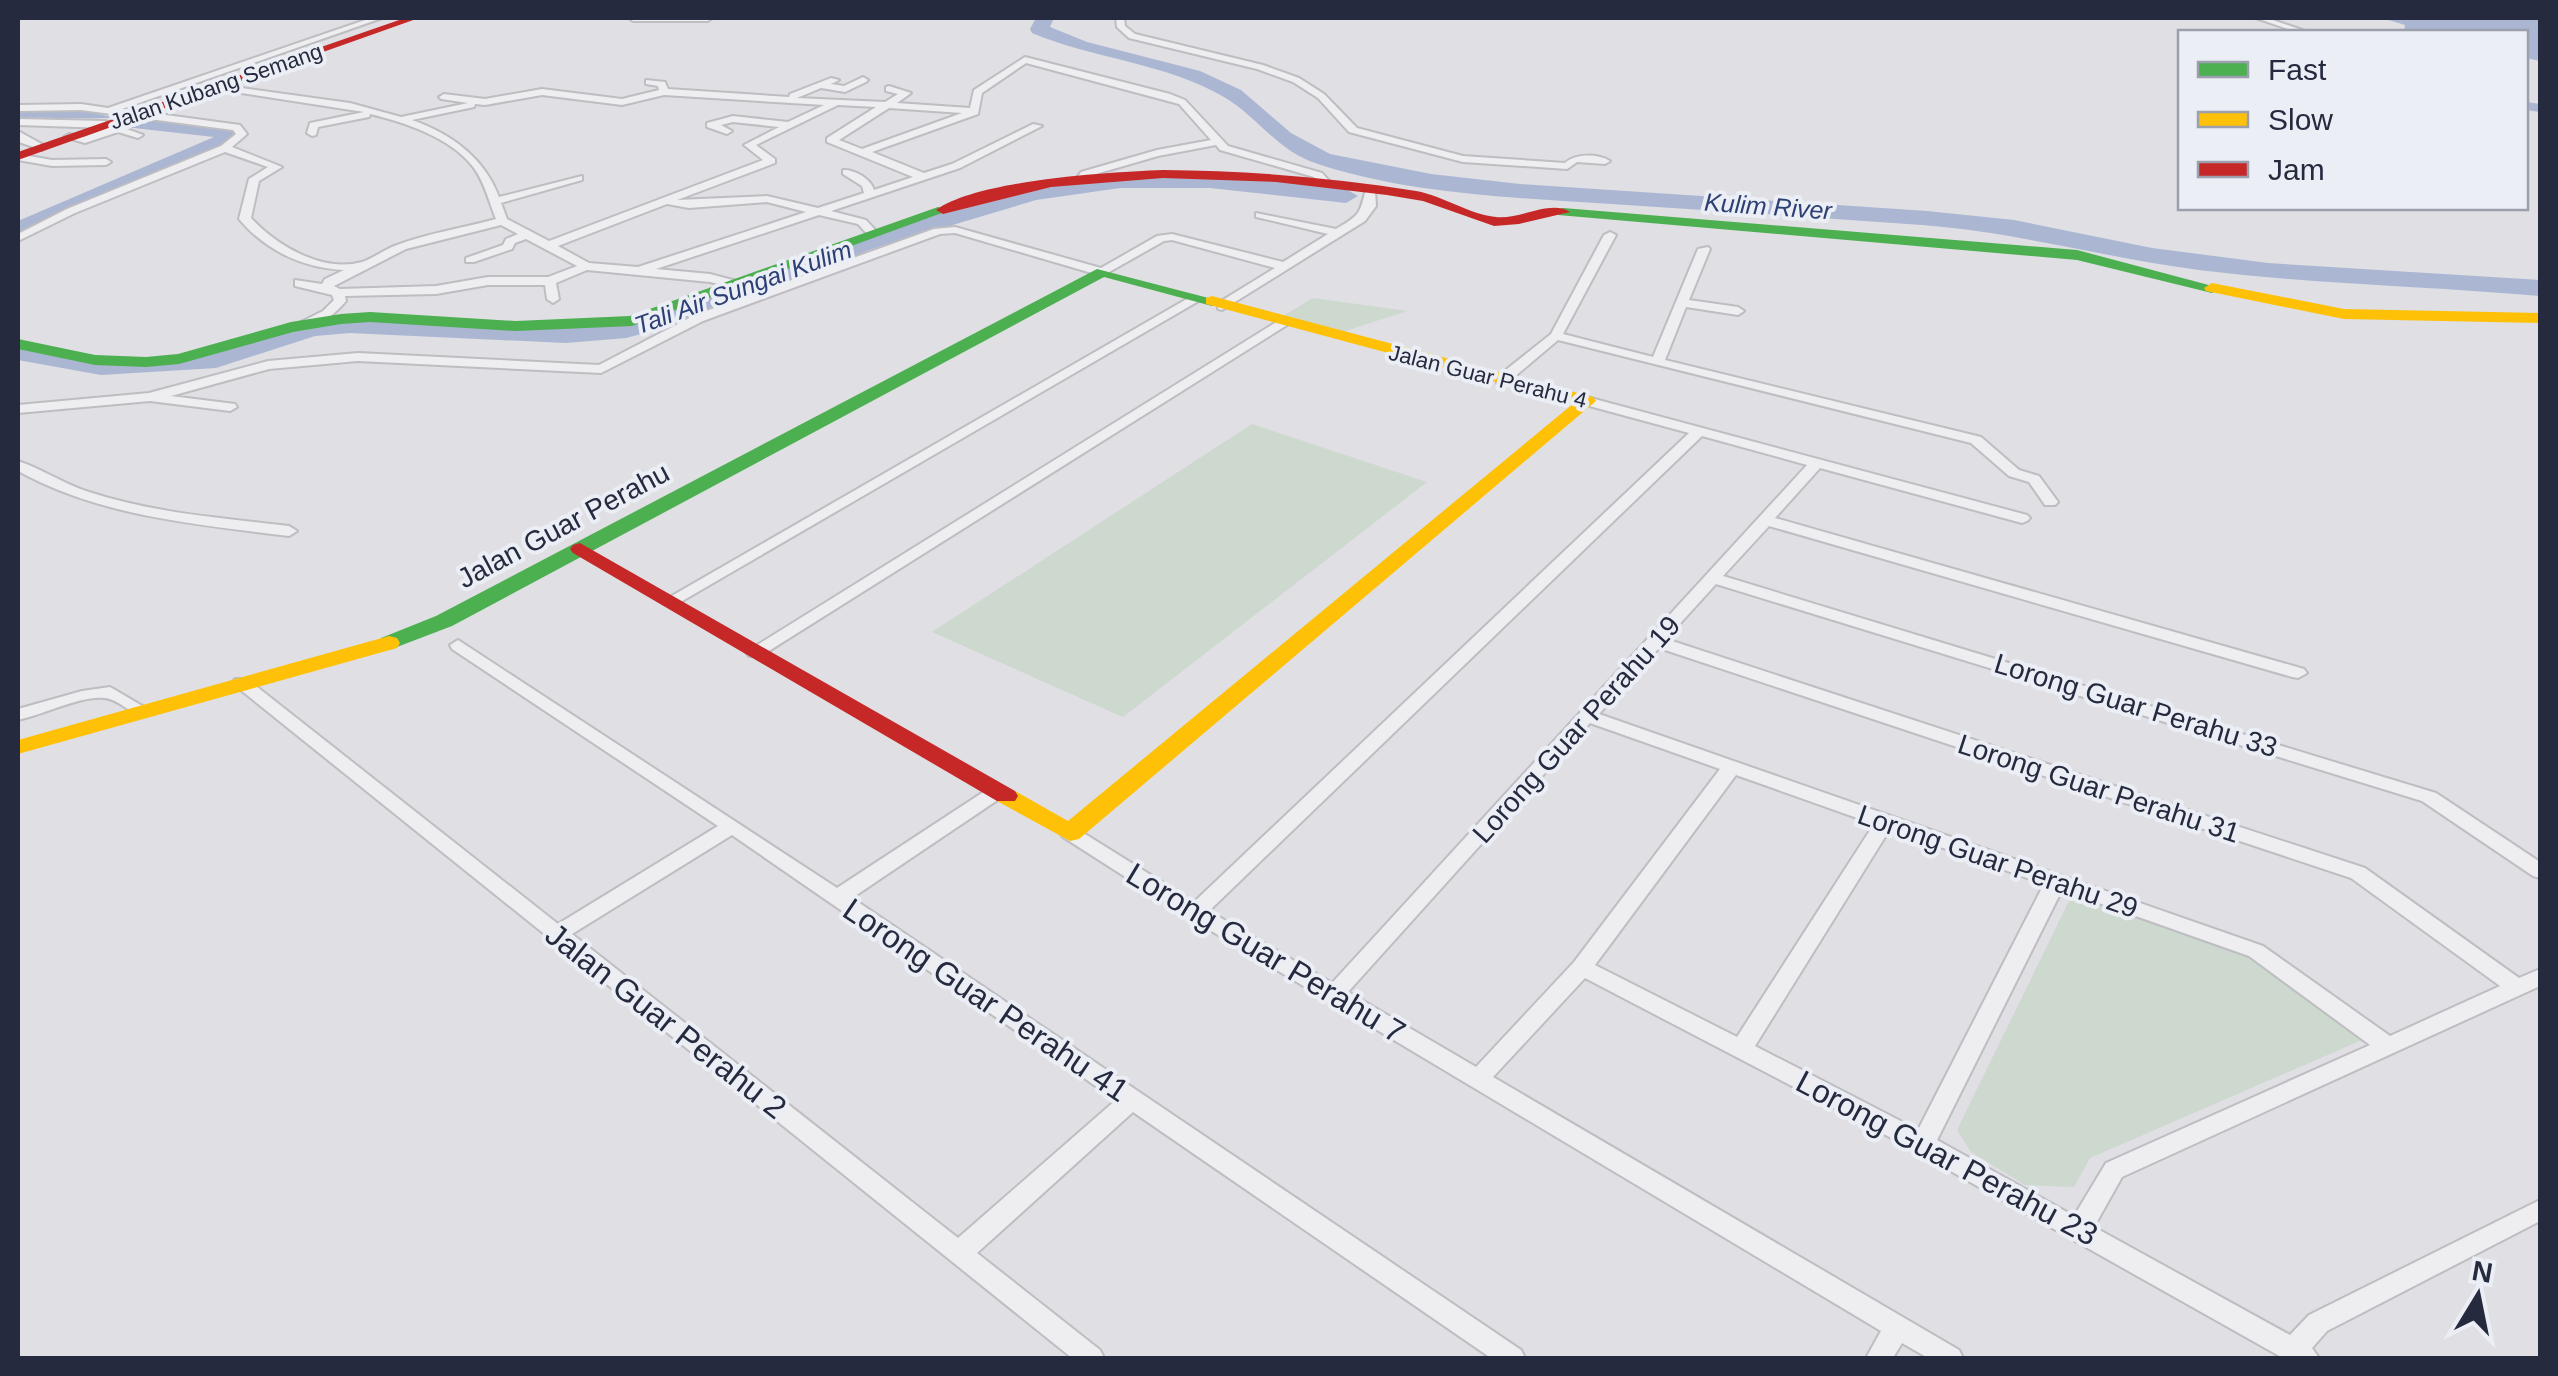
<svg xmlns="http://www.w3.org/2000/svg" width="2558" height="1376" font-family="Arial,sans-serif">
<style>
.green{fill:#cdd8ce}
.water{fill:#aab6d2}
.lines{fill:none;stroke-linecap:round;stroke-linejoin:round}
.canal{fill:#aab6d2;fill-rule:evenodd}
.river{fill:#aab6d2;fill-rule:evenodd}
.street-casing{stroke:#bdbdc2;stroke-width:4}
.street{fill:#eeeef1;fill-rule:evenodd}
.fast{fill:#4caf50;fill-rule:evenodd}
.slow{fill:#ffc107;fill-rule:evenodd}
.jam{fill:#c62828;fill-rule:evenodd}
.labels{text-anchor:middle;stroke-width:8;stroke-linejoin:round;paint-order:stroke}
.far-street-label{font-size:22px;fill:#252a3f;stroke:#ebeef5}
.far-water-label{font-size:25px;font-style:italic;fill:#2c4075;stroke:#ebeef5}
.street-label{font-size:28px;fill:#252a3f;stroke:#ebeef5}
.near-street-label{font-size:32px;fill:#252a3f;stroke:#ebeef5}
</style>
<rect width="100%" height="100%" fill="#dfdfe4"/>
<path class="green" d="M1313 298 1407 311 1339 333 1281 317Z
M1252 424 1427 482 1123 717 932 632Z
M2072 895 2251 956 2362 1040 2090 1158 2074 1187 2025 1185 1971 1152 1957 1130Z"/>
<path class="water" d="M2382 18H2540V61L2526 58V32H2404L2405 25Z"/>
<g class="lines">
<path class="canal" d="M2526 102 2540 104V112L2526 110Z
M69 108 112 117C106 120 33 117 18 118V110Z"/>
<path class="river" d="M1036 18H1054L1050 27 1087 42 1200 71 1241 90 1291 133 1330 154 1431 174 1520 184 1927 211 2014 220 2152 248 2268 263 2540 280V296C2427 286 2312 284 2199 270 2106 258 2016 232 1922 225 1813 217 1704 210 1596 203 1504 197 1406 193 1318 164 1278 152 1258 117 1224 97 1166 63 1094 59 1032 33L1030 29Z
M133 116 233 127 236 140 18 237V221L214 137 125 127 122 122 125 117Z
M1120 174H1210L1346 189 1358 196 1346 203 1210 188H1120L1036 200 872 249 691 321 626 338 566 343 350 333 315 336 216 368 101 375 18 360V344C82 355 149 365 214 351 248 344 280 324 315 320 418 307 524 341 626 322 706 307 779 264 855 239 942 209 1029 187 1120 174Z"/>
<g class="street-casing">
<path id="street" d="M371 18H382L122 109 240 125 247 134 232 147 282 167 259 181 251 218C277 246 323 273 362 262 374 258 385 249 397 245 429 233 463 228 496 219 489 202 485 183 474 168 452 138 404 122 370 114L369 117 318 127 316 135 312 136 307 133 310 123 364 112 215 89 212 88V84L350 103 401 117 468 103 441 99 439 97 444 94 485 99 542 89 622 99 659 90 658 86 646 84V80L665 82 668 89 789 97 790 94 831 78 839 80 831 84 844 86 863 77 868 80 866 82 845 92 821 88 797 98 885 102 898 94 886 91V87L889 86 911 93 897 103 970 108 974 90 1025 57 1170 94 1185 100 1228 146 1322 173 1331 183 1322 185 1314 177 1220 150 1216 145 1158 156 1089 176 1085 181H1077L1076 179 1081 172 1157 150 1211 140 1179 104 1026 63 982 93 978 114 872 152 924 173 952 164 1033 124 1042 126 960 168 831 211 866 220 878 233 876 235H868L858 224 819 215 656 269 710 274 767 289 934 229 955 227 1101 268 1157 236 1172 234 1283 262 1328 234 1256 217V213L1336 229C1360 215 1360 214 1366 188L1375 190 1376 206 1365 221 1222 310 1218 309V303L1275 268 1172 240 1164 241 1102 276 955 233 940 234 703 321 601 373 358 361 269 369 171 396 235 404 237 407 230 411 150 401 18 413V405L149 393 268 361 358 353 599 365 695 315 756 293 710 282 587 270 556 283 559 299 553 303 547 299 545 285H488L436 294 345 296 346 301C334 315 317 329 299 329V323L323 311 334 300 332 295 295 286V280L322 284 325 279 344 270C303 268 266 251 239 219L249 179 268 167 225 152 75 213 18 241V234L67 209 221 146 236 134 233 130 81 110 18 111V105L81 104 108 108ZM542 95 622 105 664 95 824 105 788 122 733 116 707 123V127L727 134 732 131 721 125 733 122 779 127 744 145 763 160 549 241 507 219 501 203 582 180V176L499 197C484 158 452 134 412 120L474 107 475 104 485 105ZM838 105 876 107 827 138V142L913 177 874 190C871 179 854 169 843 170V174L862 186 864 193 818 208 767 196 677 200 775 163V159L756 145ZM889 108 962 113 862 149 839 140ZM767 202 806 212 638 267 589 263 558 246 667 204 689 208ZM501 225 518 234 506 239 503 245 466 258V262H474L512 249 515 243 526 239 577 266 548 277H488L436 286 340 289 334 286 406 249Z
M629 18H712L708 21H633Z
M1116 18H1124L1125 26 1135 34 1263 65 1299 78 1324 94 1357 128 1463 156 1565 163C1576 153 1598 154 1610 161L1605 164 1577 162 1567 169 1463 162 1349 132 1318 98 1293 82 1257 69 1129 38 1117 27Z
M2256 18H2267L2308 32H2297Z
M18 119 105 121 143 135 138 138 118 132 85 143 64 137 69 134 84 137 108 128 18 125Z
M18 131 47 147 42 150 19 142Z
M18 154 52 160 106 159 111 162 106 165 52 166 18 160Z
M1610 232 1616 235 1563 334 1653 357 1698 249 1708 247 1710 249 1689 300 1738 307 1744 311 1738 315 1686 307 1665 360 1981 437 2019 470 2039 476 2058 502 2055 505H2045L2029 482 2009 476 1971 443 1558 340 1507 383H1497V377L1551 334 1604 235Z
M1192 296 1202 299 677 604 671 606 663 601Z
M1283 318 1287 319V325L761 656H749L746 652Z
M1587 397 2027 515 2030 518 2027 521 2022 523 1820 468 1775 518 2304 669 2307 673 2298 678 2292 677 1769 526 1723 576 2436 793 2540 862V878L2533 876 2422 801 1716 584 1666 639 2365 868 2519 978 2540 969V986L2122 1177 2094 1227 2290 1335 2309 1315 2540 1200V1221L2327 1331 2312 1348 2319 1358H2283L1899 1142 1585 978 1493 1077 1959 1350 1963 1358H1928L1902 1343 1893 1358H1866L1881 1331 1188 917 1063 837 1060 833 1063 829H1077L1194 902 1689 433 1582 404 1580 401ZM1702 436 1807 465 1332 983 1209 911ZM1659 648 2351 878 2500 986 2390 1036 2263 946 1599 714ZM1590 723 1720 769 1574 962 1476 1067 1348 992ZM1736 775 1874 824 1737 1037 1595 965ZM1890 829 2044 884 1918 1130 1755 1046ZM2062 890 2249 956 2370 1045 2106 1163 2074 1216 1937 1140Z
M18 461C42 469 64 484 89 492 153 513 222 518 289 526L297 531 289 536C195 524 102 517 18 471Z
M458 640 837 888 988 789H1002L1004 793 1002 797 852 898 1521 1350 1525 1358H1491L1133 1112 977 1253 1100 1350 1104 1358H1072L232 683 235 679H247L558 924 718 826 452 649 450 645ZM732 835 1116 1100 958 1238 572 934Z
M110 687 151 711 148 715C130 717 121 699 104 698 79 696 43 715 18 720V709L82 691Z"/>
</g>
<use href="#street" class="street"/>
<path class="fast" d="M938 207 950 210 632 326 516 331 370 322 341 324 293 332 179 364 146 367 95 365 18 349V339L95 355 146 357 178 354 291 322 341 314 370 312 516 321 630 316Z
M1563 208 2077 250 2220 288 2212 293 2077 260 1558 215V209Z
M1097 269 1220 301 1212 306 1104 277 452 626 389 650 378 643 381 638 436 616Z"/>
<path class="slow" d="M2212 283 2344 309 2540 313V323L2344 319 2206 291 2204 288Z
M1212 296 1593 397 1596 401 1079 839 1070 841 997 801 994 796 997 791H1015L1068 821 1574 403 1206 304V298Z
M389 636 397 638 400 643 397 648 18 754V740Z"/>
<path class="jam" d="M405 18H419L18 160V152Z
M1163 170C1248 171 1332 177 1416 191 1444 196 1468 214 1496 217 1519 220 1551 199 1570 212L1519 224 1494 226 1423 201 1387 195 1276 182 1163 178 1051 187 943 214 936 210C978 180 1109 172 1163 170Z
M580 543 1015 791 1018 796 1015 801H997L573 553 570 549 573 545Z"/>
</g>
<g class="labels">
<g class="far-street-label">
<text transform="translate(216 86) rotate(-19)" y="8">Jalan Kubang Semang</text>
<text transform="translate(1488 376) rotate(14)" y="8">Jalan Guar Perahu 4</text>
</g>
<g class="far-water-label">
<text transform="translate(1768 206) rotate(4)" y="9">Kulim River</text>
<text transform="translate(743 287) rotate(-20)" y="9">Tali Air Sungai Kulim</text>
</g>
<g class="street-label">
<text transform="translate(563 525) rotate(-28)" y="10">Jalan Guar Perahu</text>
<text transform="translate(2136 705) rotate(17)" y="10">Lorong Guar Perahu 33</text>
<text transform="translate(1576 729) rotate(-48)" y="10">Lorong Guar Perahu 19</text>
<text transform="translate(2099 788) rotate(18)" y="10">Lorong Guar Perahu 31</text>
<text transform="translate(1998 861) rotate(19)" y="10">Lorong Guar Perahu 29</text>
</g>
<g class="near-street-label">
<text transform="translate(1266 953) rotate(31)" y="11">Lorong Guar Perahu 7</text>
<text transform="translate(986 1000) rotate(34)" y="11">Lorong Guar Perahu 41</text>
<text transform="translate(666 1021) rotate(38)" y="11">Jalan Guar Perahu 2</text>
<text transform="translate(1947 1158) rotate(28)" y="11">Lorong Guar Perahu 23</text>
</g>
</g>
<rect width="2558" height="1376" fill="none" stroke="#252a3f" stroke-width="40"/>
<rect x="2178" y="30" width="350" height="180" fill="#ebeef5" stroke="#9ca0ac" stroke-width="2.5"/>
<rect x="2198" y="62" width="50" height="15" fill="#4caf50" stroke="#9ca0ac" stroke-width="2.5"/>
<text x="2268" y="80" font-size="30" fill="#252a3f">Fast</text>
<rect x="2198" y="112" width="50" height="15" fill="#ffc107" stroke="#9ca0ac" stroke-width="2.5"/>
<text x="2268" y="130" font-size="30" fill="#252a3f">Slow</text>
<rect x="2198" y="162" width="50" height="15" fill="#c62828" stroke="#9ca0ac" stroke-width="2.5"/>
<text x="2268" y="180" font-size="30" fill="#252a3f">Jam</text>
<g transform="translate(2478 1296) rotate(10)" stroke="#ebeef5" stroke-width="8" paint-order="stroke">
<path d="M0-8L18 38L0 25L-18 38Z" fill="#252a3f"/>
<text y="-15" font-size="28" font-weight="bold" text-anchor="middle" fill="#252a3f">N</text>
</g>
</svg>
